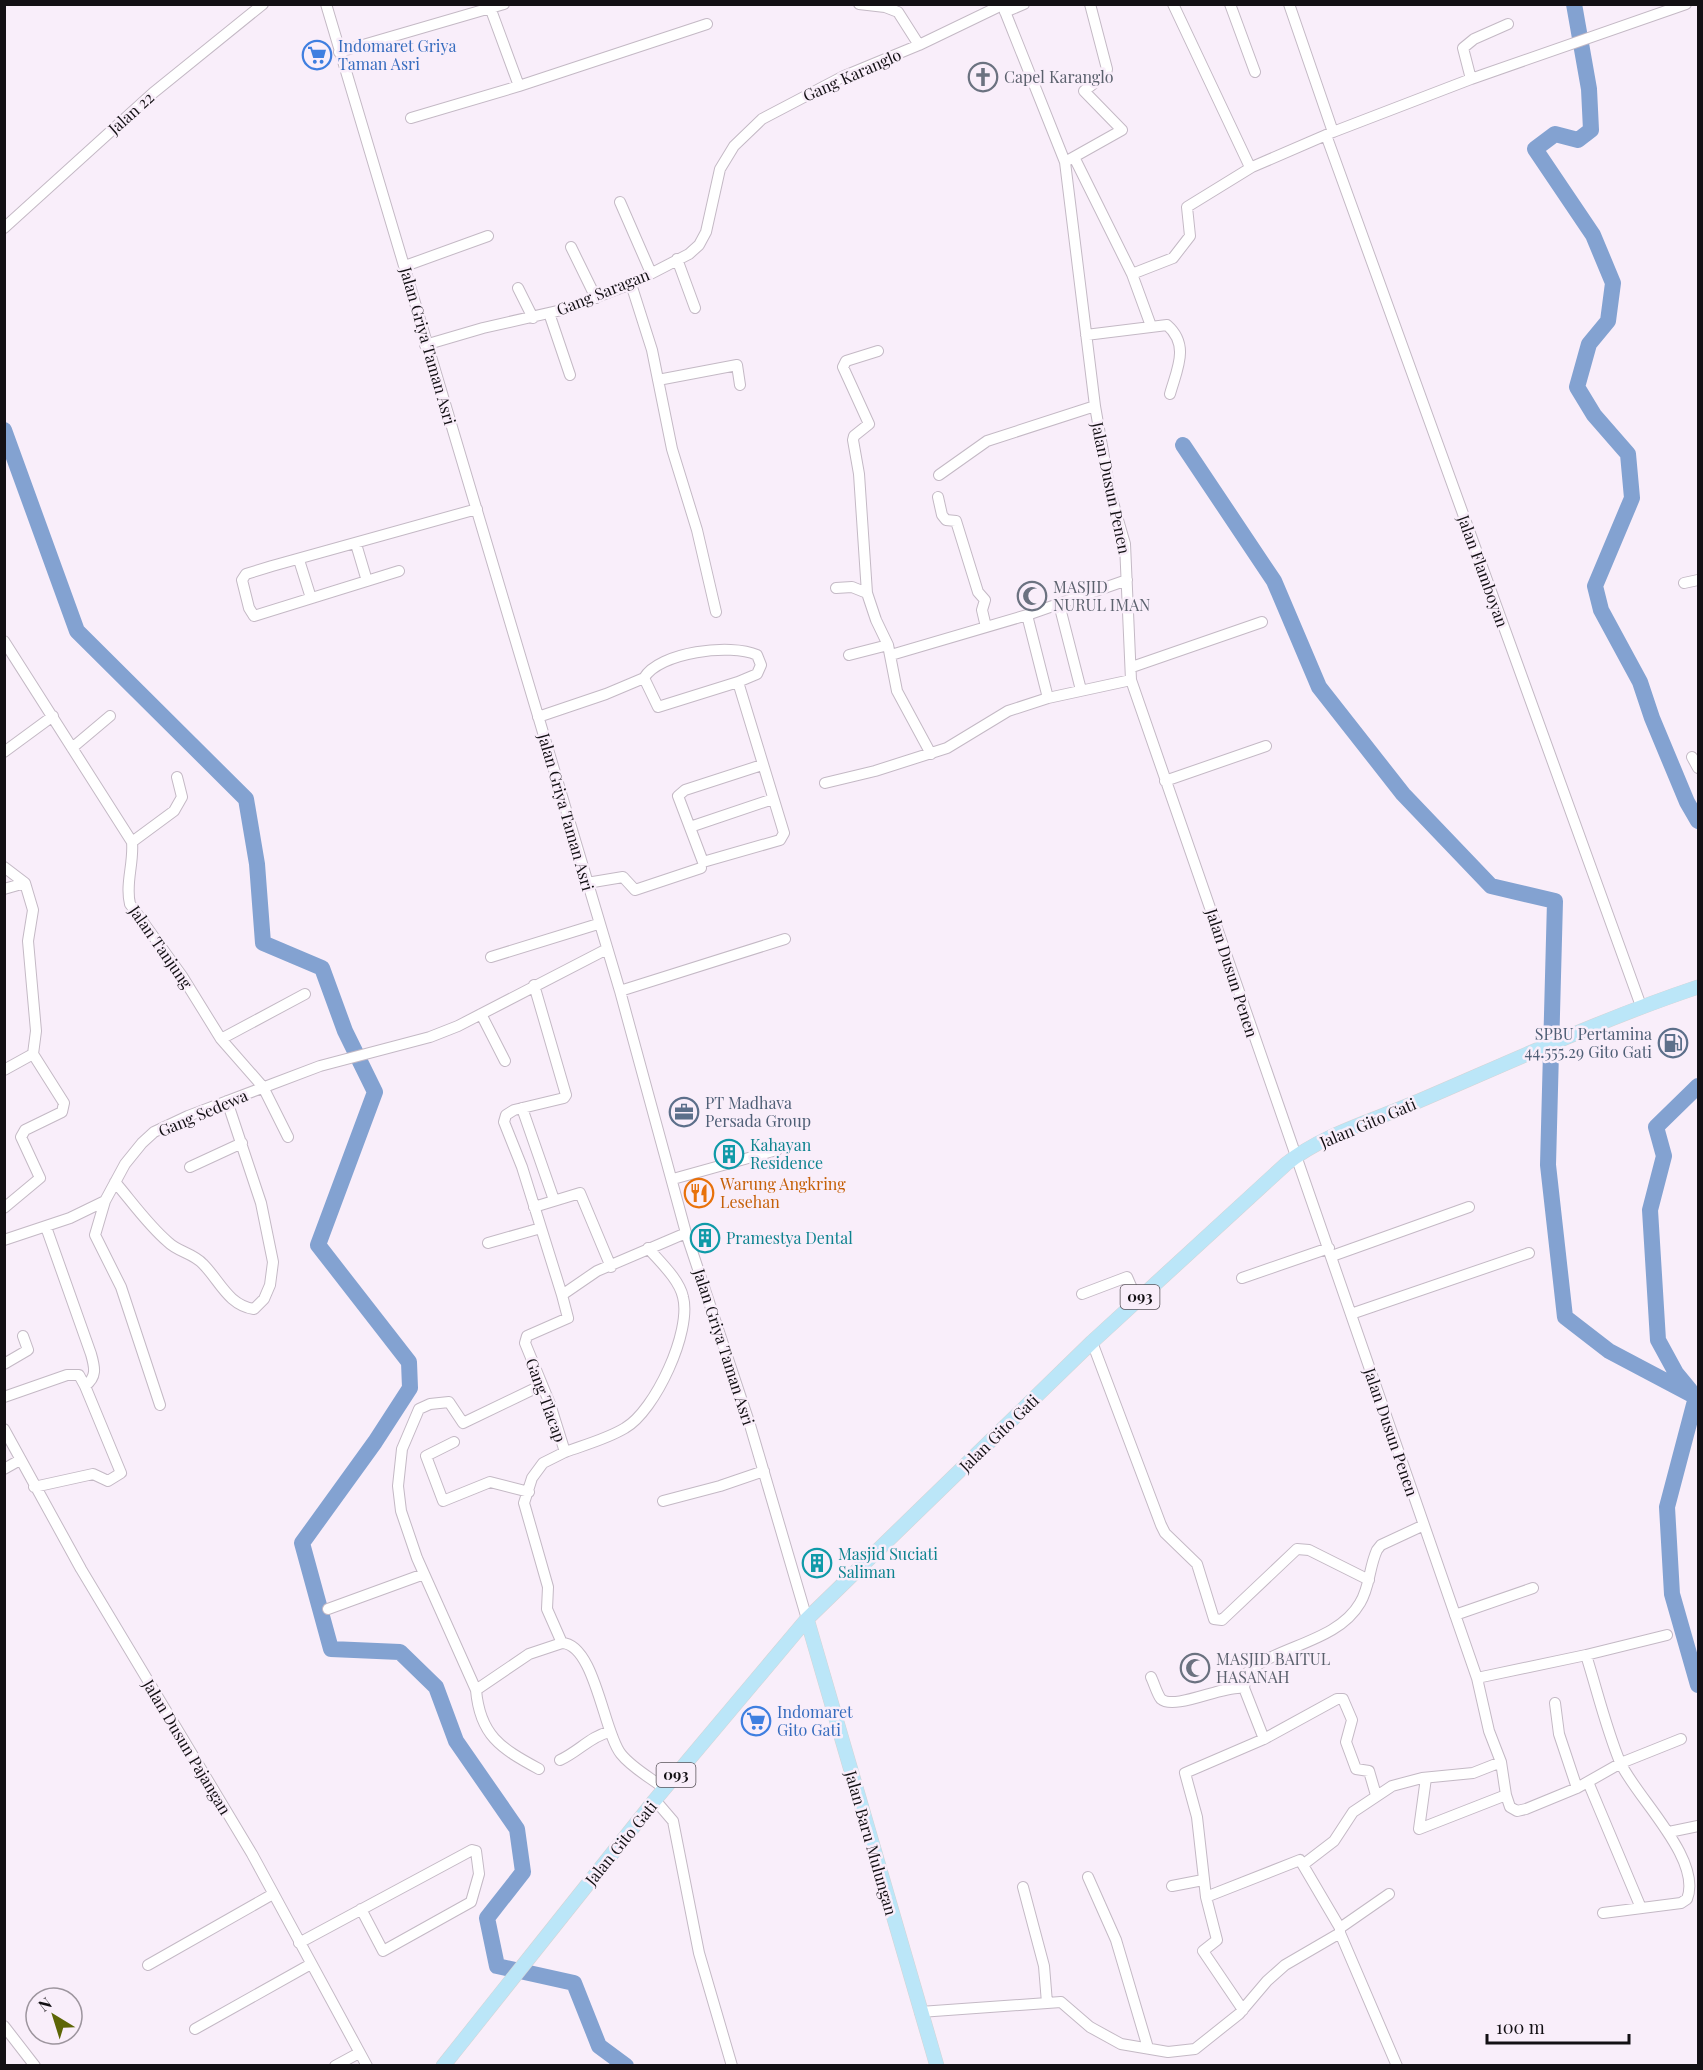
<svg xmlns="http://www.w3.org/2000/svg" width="1703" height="2070" font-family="'Playfair Display',serif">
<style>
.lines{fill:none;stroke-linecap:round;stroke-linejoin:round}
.river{stroke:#83a2d1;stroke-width:16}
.minor-casing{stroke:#c4b9c5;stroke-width:12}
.major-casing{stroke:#d5d4d5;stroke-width:15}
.minor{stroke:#fff;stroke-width:10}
.major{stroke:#bbe6f8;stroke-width:14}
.labels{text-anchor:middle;stroke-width:5;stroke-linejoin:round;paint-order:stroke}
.shield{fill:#f9eefa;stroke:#585359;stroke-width:1.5}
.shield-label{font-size:15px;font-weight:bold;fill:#131014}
.shop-label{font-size:16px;fill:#366cbe;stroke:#f9eefa;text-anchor:start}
.street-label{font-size:16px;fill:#131014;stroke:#f9eefa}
.worship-label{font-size:16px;fill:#5b616d;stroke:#f9eefa;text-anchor:start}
.service-label{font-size:16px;fill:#4e5e75;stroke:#f9eefa;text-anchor:end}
.culture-label{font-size:16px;fill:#0d838f;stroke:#f9eefa;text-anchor:start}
.food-label{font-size:16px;fill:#c56008;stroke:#f9eefa;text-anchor:start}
</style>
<rect width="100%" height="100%" fill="#f9eefa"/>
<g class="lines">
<path class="river" d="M1574 4 1589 89 1591 130 1578 140 1555 134 1535 149 1593 235 1613 283 1608 321 1589 344 1577 387 1594 415 1628 454 1632 498 1595 586 1601 610 1640 682 1652 718 1687 802 1698 821
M4 430 77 631 246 799 257 864 263 943 322 968 345 1031 375 1092 318 1245 409 1362 410 1388 375 1442 302 1543 331 1649 400 1652 436 1687 456 1741 517 1829 523 1872 487 1918 497 1966 574 1983 599 2046 626 2066
M1183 445 1274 581 1319 687 1403 794 1491 886 1555 901 1548 1165 1565 1317 1609 1351 1696 1397 1667 1507 1672 1594 1698 1685
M1690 1390 1676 1373 1658 1340 1650 1210 1664 1156 1656 1127 1698 1086"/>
<g class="minor-casing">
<path id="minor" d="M326 4 620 991 686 1233 750 1425 807 1619
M859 4 885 7 898 12 919 45
M1002 4 1065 162 1095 406 1110 492 1125 544 1131 680 1477 1678 1489 1731 1501 1762 1506 1795 1510 1807 1517 1811 1526 1809 1577 1788 1621 1763 1681 1739
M1173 4 1249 165 1252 167 1333 132 1471 79 1686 4
M1230 4 1255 72
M1289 4 1333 132
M1005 12 1024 4
M339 52 504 4
M1471 79 1463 48 1474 39 1508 24
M519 86 707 24
M411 118 519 86 491 10
M1326 135 1641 1006
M1074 157 1132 274 1151 326
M1065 162 1122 130 1084 91 1106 74 1107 69 1090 4
M620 202 651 273
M4 228 153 93 263 4
M571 247 596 298
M677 259 695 308
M405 266 488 236
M1132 274 1173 258 1190 236 1187 207 1252 167
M631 284 652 350 672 449 697 530 716 612
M518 288 533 318
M549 313 570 375
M1086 335 1167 325C1190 345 1177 369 1170 394
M425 345 483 328 566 309 631 284 689 254 699 245 706 232 720 169 734 146 762 119 844 76 919 45 1002 5
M878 351 846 361 843 367 869 424 854 436 853 440 859 474 867 593 876 620 888 645 897 691 931 754
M658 380 737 365 740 385
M939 475 987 441 1095 406
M938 497 942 515 946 520 956 521 978 592 985 600 982 610 986 627
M356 544 367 581
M299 560 311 598
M399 571 254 616 249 608 242 580 246 574 272 566 477 509
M1684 583 1698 580
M836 588 852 587 867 593
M1059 604 1081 690
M1027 615 1048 698
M4 641 132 842C134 863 125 884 130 904L182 976 221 1039 263 1087 288 1137
M849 655 888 645
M891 655 1027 615 1127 580
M1132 667 1262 622
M644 678C659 652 731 643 757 655L761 665 757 674 738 682
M538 717 606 694 644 678 658 707 738 682 784 833 780 840 703 862 678 796 685 790 762 765
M72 748 110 716
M4 752 53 716
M1692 757 1698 768
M1165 781 1266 746
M825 783 875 771 947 748 1008 711 1048 698 1131 680
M690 827 773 799
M132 842 174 811 182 797 177 777
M4 867 25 883 33 910 28 941 36 1031 33 1054 64 1103 62 1112 25 1130 21 1137 40 1178 4 1208
M587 883 623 877 635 890 701 868
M4 889 25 883
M491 957 598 924
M534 985 566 1095 564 1098 514 1110 506 1115 504 1122 522 1167 562 1295
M620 991 785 939
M481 1014 505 1061
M221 1039 305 994
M4 1070 33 1054
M522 1108 554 1200
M190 1167 242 1143
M673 1179 777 1150
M115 1182C132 1202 148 1225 168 1242 178 1252 193 1253 203 1264 220 1281 228 1305 254 1309L264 1299 270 1285 273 1262 261 1203 227 1101
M105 1201 95 1235 121 1287 160 1405
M534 1207 580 1193 611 1267
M4 1240 70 1218 105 1201 125 1164 142 1143 154 1132 188 1116 320 1066 430 1037 458 1026 607 949
M488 1243 541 1228
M1332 1256 1469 1207
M1242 1278 1329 1248
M1082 1294 1127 1277 1137 1300
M1351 1314 1529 1253
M1092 1342 1161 1525 1165 1533 1197 1564 1214 1619 1222 1620 1297 1549 1309 1550 1369 1580
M4 1364 28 1350 23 1336
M4 1397 67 1375H79L85 1386C97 1377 95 1368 91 1354L46 1227
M4 1429 81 1569 252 1854 367 2066
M454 1442 426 1456 443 1501 490 1482 529 1492
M565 1452C584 1445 607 1439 625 1428 655 1411 692 1331 683 1297 679 1279 660 1262 648 1248
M4 1469 20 1460
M34 1487 93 1474 108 1481 121 1473 85 1386
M663 1501 720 1486 764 1471
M328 1609 424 1574
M1455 1615 1533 1588
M1586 1655 1667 1635
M1151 1677C1154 1683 1157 1694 1161 1699 1175 1711 1225 1684 1244 1688
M1477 1678 1586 1655C1597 1690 1606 1728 1620 1762 1635 1796 1703 1859 1687 1899L1681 1903 1603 1913
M476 1690 529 1654 562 1643
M1555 1703 1559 1734 1577 1788
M1264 1739 1337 1699H1343L1352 1720 1346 1742 1356 1769 1369 1771 1376 1795
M560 1760C578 1752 591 1736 609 1732
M539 1769C500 1748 480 1735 476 1690L417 1558 401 1511 398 1486 402 1449 419 1409 430 1404 449 1402 463 1423 542 1385
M1426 1778 1419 1829 1506 1795
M1588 1782 1641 1908
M665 1789C651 1778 632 1768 621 1754 604 1734 595 1644 562 1643L547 1609 548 1587 524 1503 532 1478 543 1463 565 1452 550 1404 525 1343 527 1336 568 1318 562 1295 597 1271 686 1233
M655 1800 673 1821 699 1953 732 2066
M1669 1832 1698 1826
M1304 1864 1334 1841 1353 1812 1392 1786 1422 1778 1473 1773 1501 1762
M1088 1877 1116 1940 1148 2048
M1172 1886 1203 1880
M1023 1887 1044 1966 1047 2003
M1206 1897 1217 1940 1203 1951 1243 2010
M1340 1928 1300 1860 1206 1897 1197 1817 1185 1773 1264 1739 1244 1688 1246 1674C1274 1646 1337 1643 1360 1603 1370 1587 1369 1567 1377 1550L1381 1545 1424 1525
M1340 1933 1397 2066
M299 1943 472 1850 476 1851 479 1874 471 1902 383 1951 361 1909
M148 1965 273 1894
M920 2012 1061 2002 1090 2027 1121 2044 1168 2052 1195 2049 1239 2014 1267 1981 1285 1965 1340 1933V1928L1389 1894
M4 2026 35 2066
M195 2029 311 1964
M335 2066 359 2053"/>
</g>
<g class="major-casing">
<path id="major" d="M807 1619 937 2066
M443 2066 654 1801 807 1619 1092 1342 1286 1164C1322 1135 1372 1121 1414 1103 1508 1063 1602 1019 1698 987"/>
</g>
<use href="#minor" class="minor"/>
<use href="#major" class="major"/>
</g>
<defs>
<g id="supermarket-ring" transform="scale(1.5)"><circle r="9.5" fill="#f9eefa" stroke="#3f7fe0" stroke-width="1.5"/><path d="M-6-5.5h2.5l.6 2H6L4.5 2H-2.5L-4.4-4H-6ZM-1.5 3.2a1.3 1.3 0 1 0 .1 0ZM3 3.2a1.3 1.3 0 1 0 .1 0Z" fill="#3f7fe0"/></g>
<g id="church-ring" transform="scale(1.5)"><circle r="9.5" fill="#f9eefa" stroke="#6b7280" stroke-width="1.5"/><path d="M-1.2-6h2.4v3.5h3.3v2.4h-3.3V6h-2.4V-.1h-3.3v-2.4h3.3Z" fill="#6b7280"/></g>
<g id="mosque-ring" transform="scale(1.5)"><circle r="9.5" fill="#f9eefa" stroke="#6b7280" stroke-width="1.5"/><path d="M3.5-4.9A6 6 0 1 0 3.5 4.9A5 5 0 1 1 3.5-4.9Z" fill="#6b7280"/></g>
<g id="fuel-ring" transform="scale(1.5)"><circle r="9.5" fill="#f9eefa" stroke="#5c6f8a" stroke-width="1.5"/><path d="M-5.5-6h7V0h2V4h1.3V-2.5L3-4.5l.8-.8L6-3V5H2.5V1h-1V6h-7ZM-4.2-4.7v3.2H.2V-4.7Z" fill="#5c6f8a"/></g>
<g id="office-ring" transform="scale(1.5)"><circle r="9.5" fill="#f9eefa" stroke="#5c6f8a" stroke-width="1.5"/><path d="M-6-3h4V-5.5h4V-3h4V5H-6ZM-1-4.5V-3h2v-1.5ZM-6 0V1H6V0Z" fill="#5c6f8a"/></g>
<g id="building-ring" transform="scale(1.5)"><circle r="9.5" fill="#f9eefa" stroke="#0f9aa8" stroke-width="1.5"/><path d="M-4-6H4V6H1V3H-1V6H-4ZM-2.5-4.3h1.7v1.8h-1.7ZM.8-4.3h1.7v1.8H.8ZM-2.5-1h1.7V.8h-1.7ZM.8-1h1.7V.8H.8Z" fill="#0f9aa8"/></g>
<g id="restaurant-ring" transform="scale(1.5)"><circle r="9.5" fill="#f9eefa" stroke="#e8710a" stroke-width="1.5"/><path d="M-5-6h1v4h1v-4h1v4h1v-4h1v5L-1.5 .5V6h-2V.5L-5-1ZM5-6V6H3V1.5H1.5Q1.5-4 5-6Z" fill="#e8710a"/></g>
</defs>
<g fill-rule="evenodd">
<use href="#supermarket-ring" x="317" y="55"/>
<use href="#church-ring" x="983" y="77"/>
<use href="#mosque-ring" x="1032" y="596"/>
<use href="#fuel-ring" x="1673" y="1043"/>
<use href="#office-ring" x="684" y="1112"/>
<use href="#building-ring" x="729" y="1154"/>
<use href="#restaurant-ring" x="699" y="1193"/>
<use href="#building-ring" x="705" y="1238"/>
<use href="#building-ring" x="817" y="1563"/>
<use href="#mosque-ring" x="1195" y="1668"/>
<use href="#supermarket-ring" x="756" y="1721"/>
</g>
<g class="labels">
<g class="shield">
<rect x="1120.5" y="1285" width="39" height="24" rx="4.5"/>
<rect x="656.5" y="1763" width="39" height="24" rx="4.5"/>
</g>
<g class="shield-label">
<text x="1140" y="1302">093</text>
<text x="676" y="1780">093</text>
</g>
<g class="shop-label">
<text x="338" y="52">Indomaret Griya<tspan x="338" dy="18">Taman Asri</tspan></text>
<text x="777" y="1718">Indomaret<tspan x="777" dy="18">Gito Gati</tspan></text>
</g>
<g class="street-label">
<text transform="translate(852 75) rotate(-24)" y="6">Gang Karanglo</text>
<text transform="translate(131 113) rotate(-42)" y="6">Jalan 22</text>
<text transform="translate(603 292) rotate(-22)" y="6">Gang Saragan</text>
<text transform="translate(428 346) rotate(74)" y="6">Jalan Griya Taman Asri</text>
<text transform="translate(1111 488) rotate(78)" y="6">Jalan Dusun Penen</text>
<text transform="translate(1483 571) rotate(70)" y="6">Jalan Flamboyan</text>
<text transform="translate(566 812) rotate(74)" y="6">Jalan Griya Taman Asri</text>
<text transform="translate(161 947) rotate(55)" y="6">Jalan Tanjung</text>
<text transform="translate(1232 973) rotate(72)" y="6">Jalan Dusun Penen</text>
<text transform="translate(203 1113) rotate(-23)" y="6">Gang Sedewa</text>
<text transform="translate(1368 1123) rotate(-23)" y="6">Jalan Gito Gati</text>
<text transform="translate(724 1347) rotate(72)" y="6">Jalan Griya Taman Asri</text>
<text transform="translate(546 1400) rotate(70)" y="6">Gang Tlacap</text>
<text transform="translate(1391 1432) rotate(71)" y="6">Jalan Dusun Penen</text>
<text transform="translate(999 1433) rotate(-44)" y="6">Jalan Gito Gati</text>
<text transform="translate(187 1747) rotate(59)" y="6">Jalan Dusun Pajangan</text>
<text transform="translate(621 1843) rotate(-51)" y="6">Jalan Gito Gati</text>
<text transform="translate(871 1843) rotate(74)" y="6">Jalan Baru Mulungan</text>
</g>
<g class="worship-label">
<text x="1004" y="83">Capel Karanglo</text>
<text x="1053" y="593">MASJID<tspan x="1053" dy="18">NURUL IMAN</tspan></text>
<text x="1216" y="1665">MASJID BAITUL<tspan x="1216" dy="18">HASANAH</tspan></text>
</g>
<g class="service-label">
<text x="1652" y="1040">SPBU Pertamina<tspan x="1652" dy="18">44.555.29 Gito Gati</tspan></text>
<text x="705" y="1109" text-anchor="start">PT Madhava<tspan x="705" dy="18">Persada Group</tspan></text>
</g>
<g class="culture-label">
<text x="750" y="1151">Kahayan<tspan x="750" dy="18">Residence</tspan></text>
<text x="726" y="1244">Pramestya Dental</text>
<text x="838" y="1560">Masjid Suciati<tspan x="838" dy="18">Saliman</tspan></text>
</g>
<g class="food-label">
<text x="720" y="1190">Warung Angkring<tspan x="720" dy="18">Lesehan</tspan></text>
</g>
</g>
<rect width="1703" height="2070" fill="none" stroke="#131014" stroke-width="12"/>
<g transform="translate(54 2016) rotate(322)"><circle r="28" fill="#f9eefa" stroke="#9d959e" stroke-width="1.5"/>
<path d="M0-4.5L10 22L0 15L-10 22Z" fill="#5d6606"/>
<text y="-9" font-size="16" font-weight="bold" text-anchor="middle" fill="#131014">N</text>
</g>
<path d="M1487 2034v9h142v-9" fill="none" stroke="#131014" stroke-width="3"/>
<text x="1496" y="2034" font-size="18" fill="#131014" stroke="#f9eefa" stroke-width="4.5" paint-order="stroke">100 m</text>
</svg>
